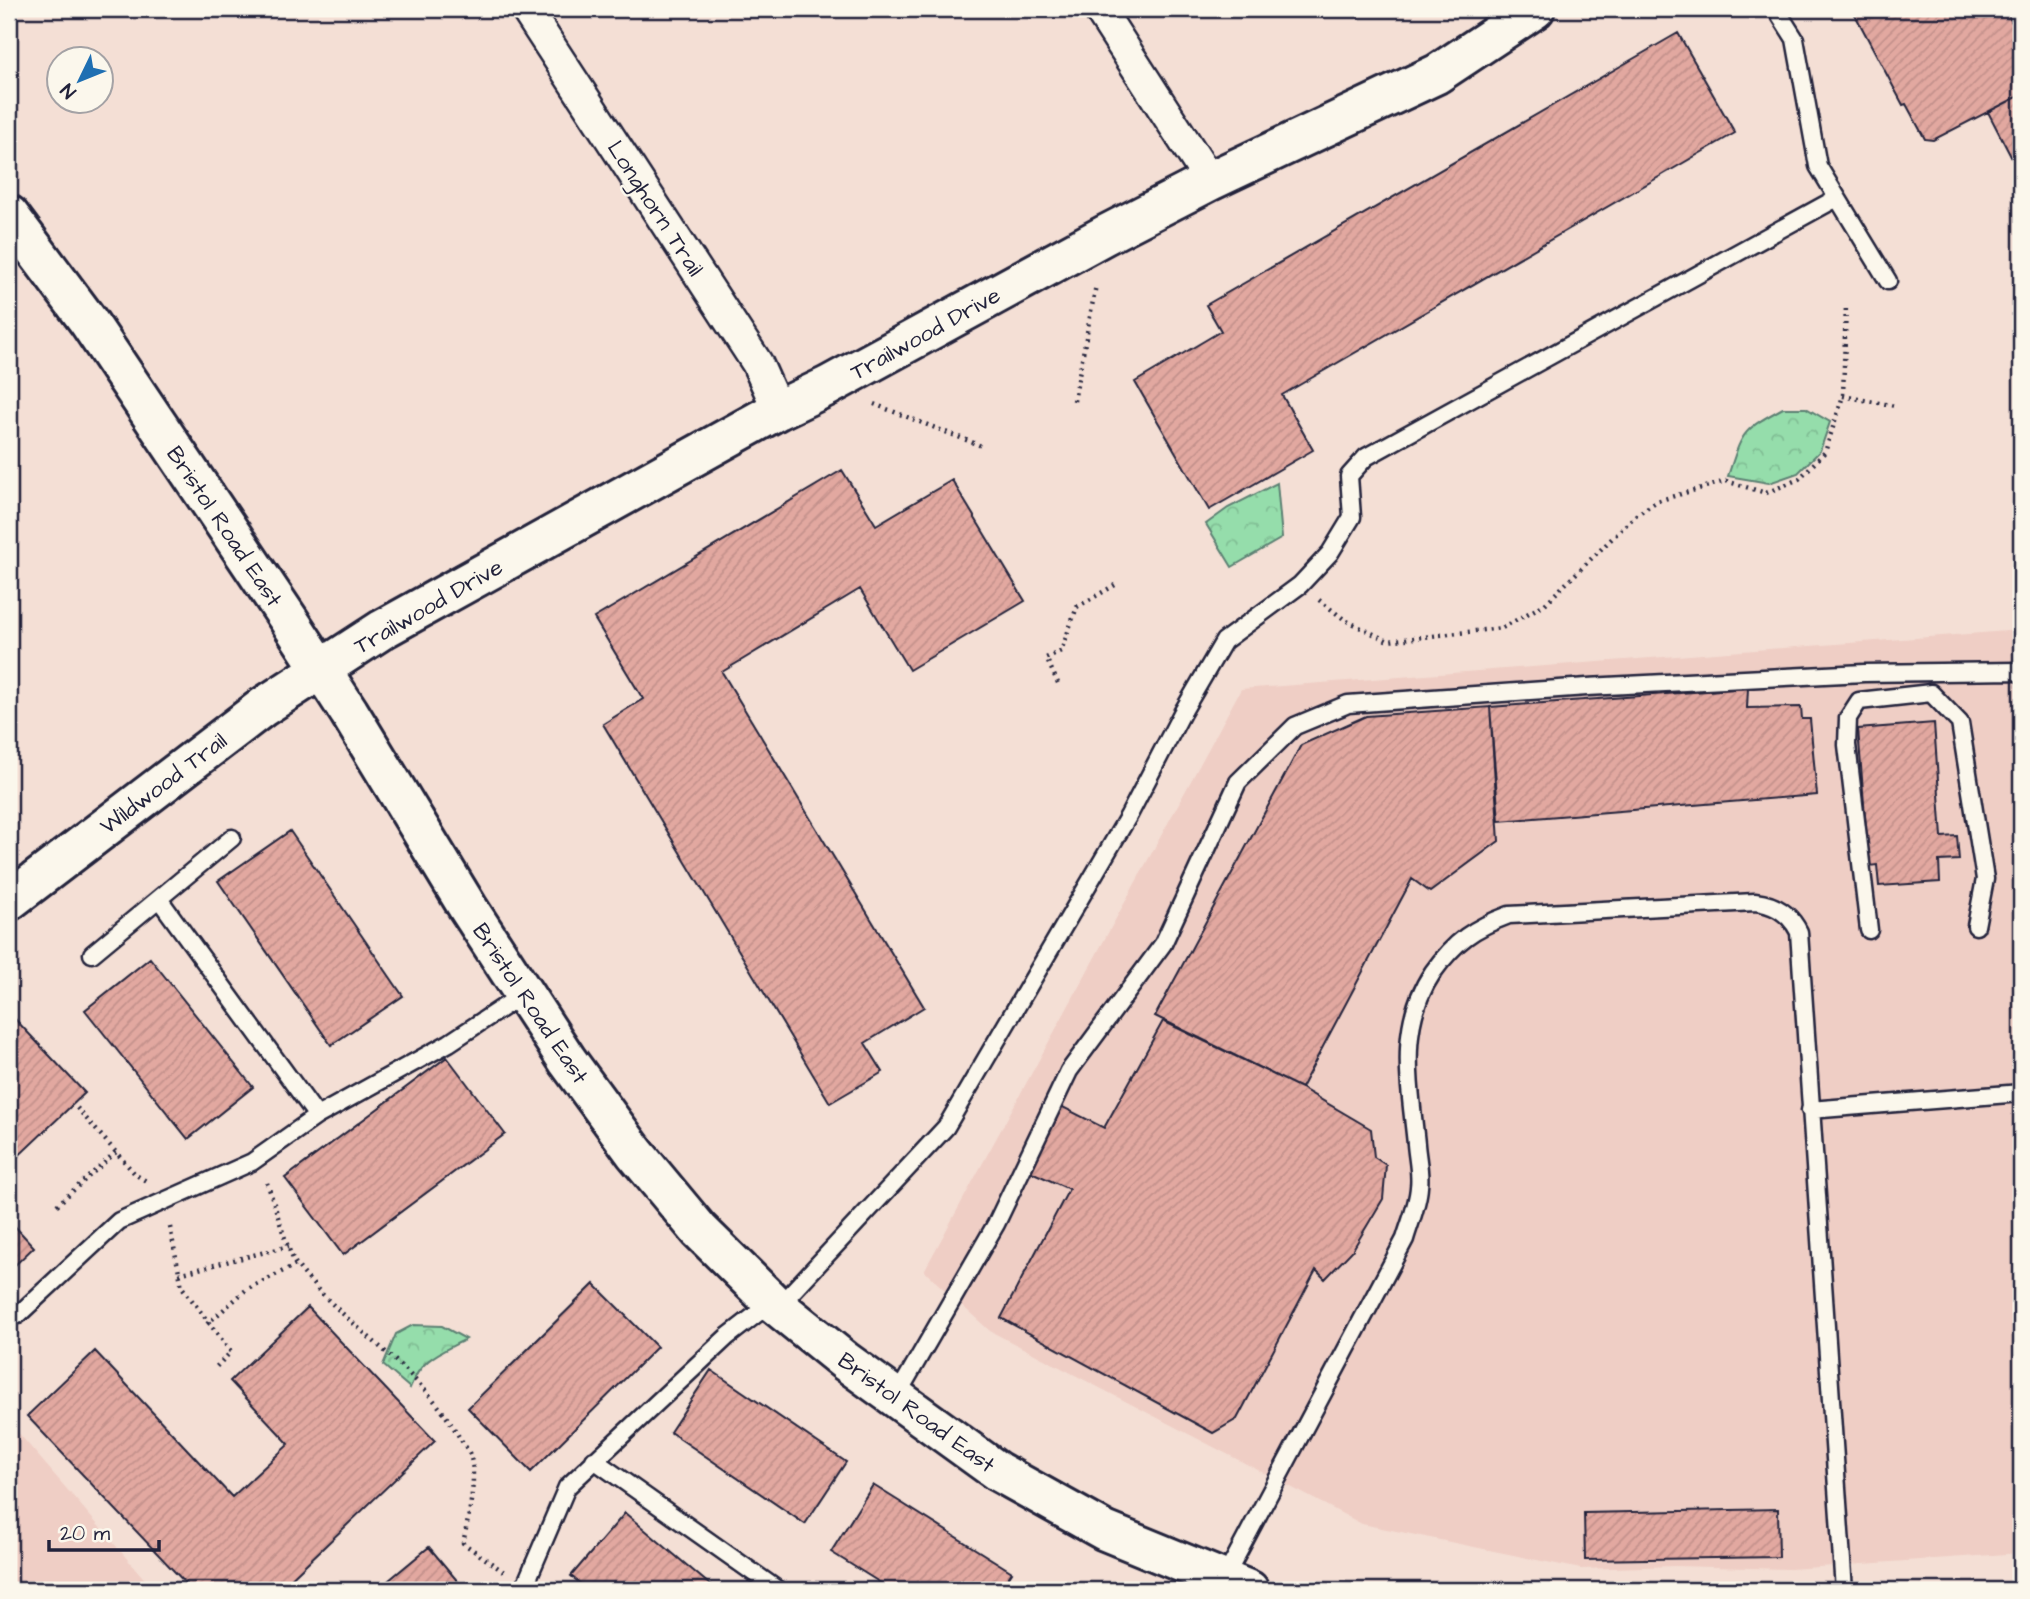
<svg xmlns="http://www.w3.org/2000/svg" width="2030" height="1599" font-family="'Architects Daughter',sans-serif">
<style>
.built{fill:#efcec5}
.forest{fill:url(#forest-crowns);stroke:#5c8073;stroke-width:2}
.building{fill:url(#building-hatch);stroke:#22223b;stroke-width:2}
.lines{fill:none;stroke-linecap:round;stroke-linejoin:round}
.lane-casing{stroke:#22223b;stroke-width:21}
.street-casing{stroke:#22223b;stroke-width:35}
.secondary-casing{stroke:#22223b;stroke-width:44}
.path{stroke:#22223b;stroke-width:4.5;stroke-dasharray:2 5;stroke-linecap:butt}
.lane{stroke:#fbf7ec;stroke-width:16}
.street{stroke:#fbf7ec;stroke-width:30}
.secondary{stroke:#fbf7ec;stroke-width:38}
.labels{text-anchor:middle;stroke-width:5;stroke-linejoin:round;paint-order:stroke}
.street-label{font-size:23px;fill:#22223b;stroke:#fbf7ec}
</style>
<defs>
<pattern id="forest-crowns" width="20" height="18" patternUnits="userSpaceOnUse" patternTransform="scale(1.75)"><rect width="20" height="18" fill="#95ddab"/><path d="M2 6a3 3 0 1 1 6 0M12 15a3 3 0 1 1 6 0" fill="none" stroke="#80bd94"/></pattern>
<pattern id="building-hatch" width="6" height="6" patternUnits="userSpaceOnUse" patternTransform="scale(1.75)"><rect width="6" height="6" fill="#e2a8a0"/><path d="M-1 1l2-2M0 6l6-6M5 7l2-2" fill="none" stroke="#c2908b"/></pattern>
</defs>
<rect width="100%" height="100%" fill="#f4dfd5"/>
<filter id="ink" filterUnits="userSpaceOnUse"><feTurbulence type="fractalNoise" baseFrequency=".0143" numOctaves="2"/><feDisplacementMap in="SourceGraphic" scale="14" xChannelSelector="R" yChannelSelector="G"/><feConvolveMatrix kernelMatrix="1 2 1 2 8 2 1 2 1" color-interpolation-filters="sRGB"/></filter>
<g filter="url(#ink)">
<path class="built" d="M2021 630V1553L1790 1569 1675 1566 1581 1569 1362 1524 990 1331 924 1271 1241 689Z
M9 1422 154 1590H9Z"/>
<path class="forest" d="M1783 408H1806L1830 422 1820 451 1798 473 1769 483 1728 476C1743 431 1741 431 1783 408Z
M1277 483 1282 538 1232 567 1206 524 1228 508Z
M413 1325 442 1326 466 1339C440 1353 421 1358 410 1388L383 1365 396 1334Z"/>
<path class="building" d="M1852 9H2005L2021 40V95L1933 140 1925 139 1906 104 1903 105Z
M1678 33 1735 133 1282 395 1313 450 1209 510 1135 382 1221 331 1206 305Z
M2021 95V173L2020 174 1988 112Z
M842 470 876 525 952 480 1025 601 909 670 860 589 722 672 924 1007 865 1043 883 1072 830 1103 603 724 643 699 594 618Z
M1748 688 1747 708 1801 707 1802 719H1810L1817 795 1499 821 1490 707Z
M1490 707 1499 841 1430 892 1412 879 1301 1088 1155 1016 1301 745 1366 716Z
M1934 723 1942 837 1957 836 1959 860 1939 861 1940 882 1879 886 1877 865 1869 866 1858 729Z
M290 831 403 996 331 1045 218 881Z
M150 958 253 1087 188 1139 85 1010Z
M15 1019 85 1093 9 1165V1025Z
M1163 1021 1301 1088 1371 1129 1374 1157 1386 1165 1383 1199 1352 1251 1325 1279 1316 1270 1237 1419 1213 1433 1001 1318 1069 1189 1027 1170 1059 1105 1104 1128Z
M447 1057 505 1134 343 1255 285 1178Z
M9 1220 34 1247 9 1271Z
M594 1284 657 1347 531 1472 468 1408Z
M308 1307 435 1441 279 1590H192L27 1416 95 1351 232 1497 289 1444 230 1381Z
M711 1370 846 1462 805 1524 670 1432Z
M873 1485 1012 1572 1000 1590H892L831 1552Z
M1778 1509 1779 1557 1585 1560 1584 1513Z
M625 1513 716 1590H588L571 1576Z
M429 1547 465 1590H377Z"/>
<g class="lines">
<g class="lane-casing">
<path id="lane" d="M1776 9 1795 39 1818 166 1888 281
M159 899 317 1116
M1869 930 1847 745 1848 718 1859 701 1931 693 1960 723 1985 879 1976 926
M92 954 232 838
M1810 1110 2021 1093
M778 1307 946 1127 1129 815 1182 713 1224 641 1300 585 1330 553 1352 517 1349 476 1366 457 1837 198
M18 1315 119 1221 252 1162 317 1116 449 1043 523 994
M896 1397 996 1224 1069 1071 1163 944 1238 782 1295 726 1348 704 1587 687 1864 673 2017 671 2021 674
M594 1460 778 1590
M1223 1581 1405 1239C1410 1222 1418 1204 1419 1187 1421 1173 1417 1158 1416 1144 1410 1084 1397 1025 1433 972 1455 941 1474 928 1509 915L1755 902C1775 904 1790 914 1799 932L1844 1590
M523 1590 567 1487 727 1337 772 1302"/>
</g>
<g class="street-casing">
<path id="street" d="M526 9 757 363 778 410
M1099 9 1210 181"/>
</g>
<g class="secondary-casing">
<path id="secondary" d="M9 215 88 321 289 620 349 712 468 908 567 1060 635 1153 699 1230 772 1302 845 1361 997 1471 1105 1531 1249 1590
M9 901 263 707 383 629 778 410 828 386 1105 235 1210 181 1437 74 1535 9"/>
</g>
<path class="path" d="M1843 396 1895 406
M1074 401 1096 285
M874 404 984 447
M1319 600 1345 620 1388 641 1502 628 1545 604 1636 515 1657 501 1726 481 1766 493 1799 479 1825 452 1843 396 1846 305
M1058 683 1046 658 1061 651 1077 607 1115 585
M77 1108 136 1175 146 1181
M267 1183C274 1201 287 1251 296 1264 344 1327 418 1365 458 1435 462 1442 469 1450 471 1458 477 1480 468 1520 463 1543L504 1572
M57 1205 116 1152
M170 1227 182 1287 231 1352 216 1367
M179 1274 289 1246
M207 1324 246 1290 297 1264"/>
<use href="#lane" class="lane"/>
<use href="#street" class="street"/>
<use href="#secondary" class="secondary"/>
</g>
</g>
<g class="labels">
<g class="street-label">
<text transform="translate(656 208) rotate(57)" y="8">Longhorn Trail</text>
<text transform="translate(925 333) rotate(-29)" y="8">Trailwood Drive</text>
<text transform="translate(225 526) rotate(56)" y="8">Bristol Road East</text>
<text transform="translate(428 606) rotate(-30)" y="8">Trailwood Drive</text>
<text transform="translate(163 783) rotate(-37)" y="8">Wildwood Trail</text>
<text transform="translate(531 1003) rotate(56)" y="8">Bristol Road East</text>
<text transform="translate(917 1412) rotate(36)" y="8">Bristol Road East</text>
</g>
</g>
<rect width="2030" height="1599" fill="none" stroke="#fbf7ec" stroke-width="35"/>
<rect x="18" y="18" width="1995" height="1564" fill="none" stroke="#22223b" stroke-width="2.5" filter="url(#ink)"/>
<g transform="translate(80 80) rotate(227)"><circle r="33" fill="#fbf7ec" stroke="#a4a2a5" stroke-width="2"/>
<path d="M0-5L12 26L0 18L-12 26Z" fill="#1f6fb2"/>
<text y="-10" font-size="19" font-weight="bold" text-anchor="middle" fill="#22223b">N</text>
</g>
<path d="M49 1540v10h110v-10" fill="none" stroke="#22223b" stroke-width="3.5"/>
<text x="60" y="1540" font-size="21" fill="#22223b" stroke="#fbf7ec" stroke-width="5" paint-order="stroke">20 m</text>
</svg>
